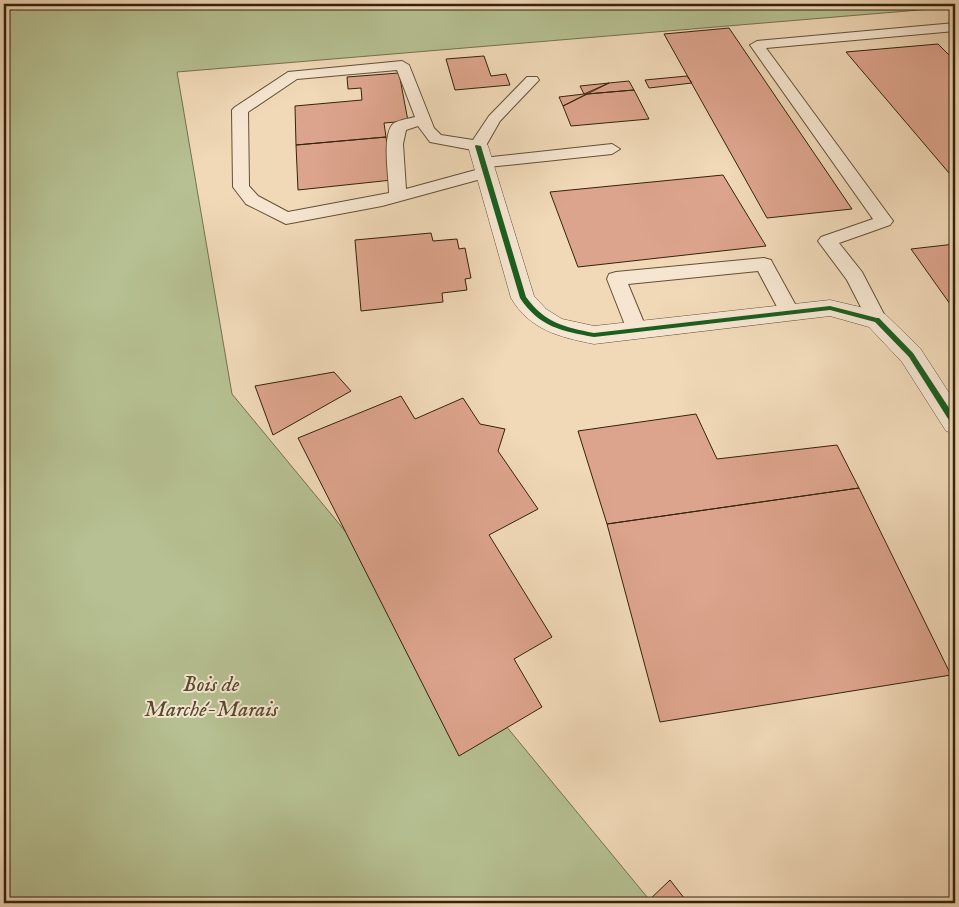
<svg xmlns="http://www.w3.org/2000/svg" width="959" height="907" font-family="'IM FELL English',serif">
<style>
.green{fill:#b6c092;stroke:#74724e}
.building{fill:#dda48d;stroke:#33230b}
.lines{fill:none;stroke-linecap:round;stroke-linejoin:round}
.service-casing{stroke:#625036;stroke-width:2}
.minor-casing{stroke:#625036;stroke-width:1}
.service{fill:#f6e6d1;fill-rule:evenodd}
.minor{fill:#f6e6d1;fill-rule:evenodd}
.cycleway-casing{stroke:#f6e6d1;stroke-width:3}
.cycleway{fill:#1b5e20;fill-rule:evenodd}
.labels{text-anchor:middle;stroke-width:4;stroke-linejoin:round;paint-order:stroke}
.near-park-label{font-size:22px;font-style:italic;fill:#544a2d;stroke:#f6e6d1}
</style>
<rect width="100%" height="100%" fill="#f1d9b8"/>
<filter id="stains"><feTurbulence type="fractalNoise" baseFrequency=".004" numOctaves="4"/><feColorMatrix values="0 0 0 0 .2 0 0 0 0 .09 0 0 0 0 .02 0 0 0 .5 -.17"/></filter>
<radialGradient id="worn" r=".72"><stop offset=".6" stop-color="#630" stop-opacity="0"/><stop offset="1" stop-color="#630" stop-opacity=".3"/></radialGradient>
<path class="green" d="M4 4H955V7L177 72 232 394 652 903H4Z"/>
<path class="building" d="M729 28 852 209 767 218 664 34Z
M938 44 955 61V180L846 52Z
M484 56 491 76 506 74 510 85 455 90 446 59Z
M399 73 408 121 384 123 386 137 296 145 295 106 362 100 361 88 348 89 347 77Z
M687 76 692 83 649 88 645 80Z
M629 81 634 90 587 94 609 83Z
M609 83 584 94 580 86Z
M634 90 649 119 571 126 563 106 587 94Z
M584 94H587L563 106 559 97Z
M386 137 392 180 298 190 296 145Z
M723 175 766 246 578 267 550 192Z
M431 233 433 241 457 239 459 249 465 248 471 278 465 279 467 290 442 293 443 302 361 311 355 240Z
M955 244V311L911 249Z
M334 372 351 391 273 435 255 386Z
M401 396 415 419 463 398 480 424 505 429 498 451 538 509 489 535 552 637 514 659 542 707 459 756 298 438Z
M696 414 717 459 837 445 859 488 607 524 578 431Z
M859 488 951 675 660 722 607 524Z
M670 880 688 903H646Z"/>
<g class="lines">
<g class="service-casing">
<path id="service" d="M955 23V31L766 48 893 221 890 225 839 243 862 272 887 320 884 325 877 327 870 325 847 280 818 241 821 237 873 219 750 45 757 41Z
M402 61 409 65 434 128 441 135 473 140 489 116 527 77H537L539 80 500 121 484 149 478 151 430 142 418 126 406 130 403 144 406 189 483 168 475 163 483 158 612 144 620 149 612 154 488 167 494 172 492 176 382 206 286 224 246 204 233 187 232 110 235 107 288 72ZM397 70 415 117C408 119 396 120 392 125 382 138 389 177 389 193L288 212 258 196 249 186 248 112 297 79Z
M764 258 771 260 773 264 800 313 797 318 790 320 783 318 758 271 628 284 647 330 644 335 637 337 630 335 627 330 607 279 609 274 616 272Z"/>
</g>
<g class="minor-casing">
<path id="minor" d="M478 140 485 142 488 146 534 296 546 309 562 319 594 326 830 300 877 311 885 314 920 348 955 402V434L946 431 902 362 869 327 830 316 594 344C559 337 530 330 511 298L468 146 471 142Z"/>
</g>
<use href="#service" class="service"/>
<use href="#minor" class="minor"/>
<g class="cycleway-casing">
<path id="cycleway" d="M476 145 481 146 526 297C545 323 564 327 594 333L830 306 877 318H879L913 353 955 417V426L952 425 909 357 875 322 830 310 594 337C562 331 539 327 520 298L475 146Z"/>
</g>
<use href="#cycleway" class="cycleway"/>
</g>
<g class="labels">
<g class="near-park-label">
<text x="211" y="691">Bois de<tspan x="211" dy="25">Marché-Marais</tspan></text>
</g>
</g>
<rect width="959" height="907" fill="none" stroke="#f1d9b8" stroke-width="20"/>
<rect x="5" y="5" width="949" height="897" fill="none" stroke="#33230b" stroke-width="2.5"/>
<rect x="10" y="10" width="939" height="887" fill="none" stroke="#33230b"/>
<rect width="100%" height="100%" filter="url(#stains)"/>
<rect width="100%" height="100%" fill="url(#worn)"/>
</svg>
